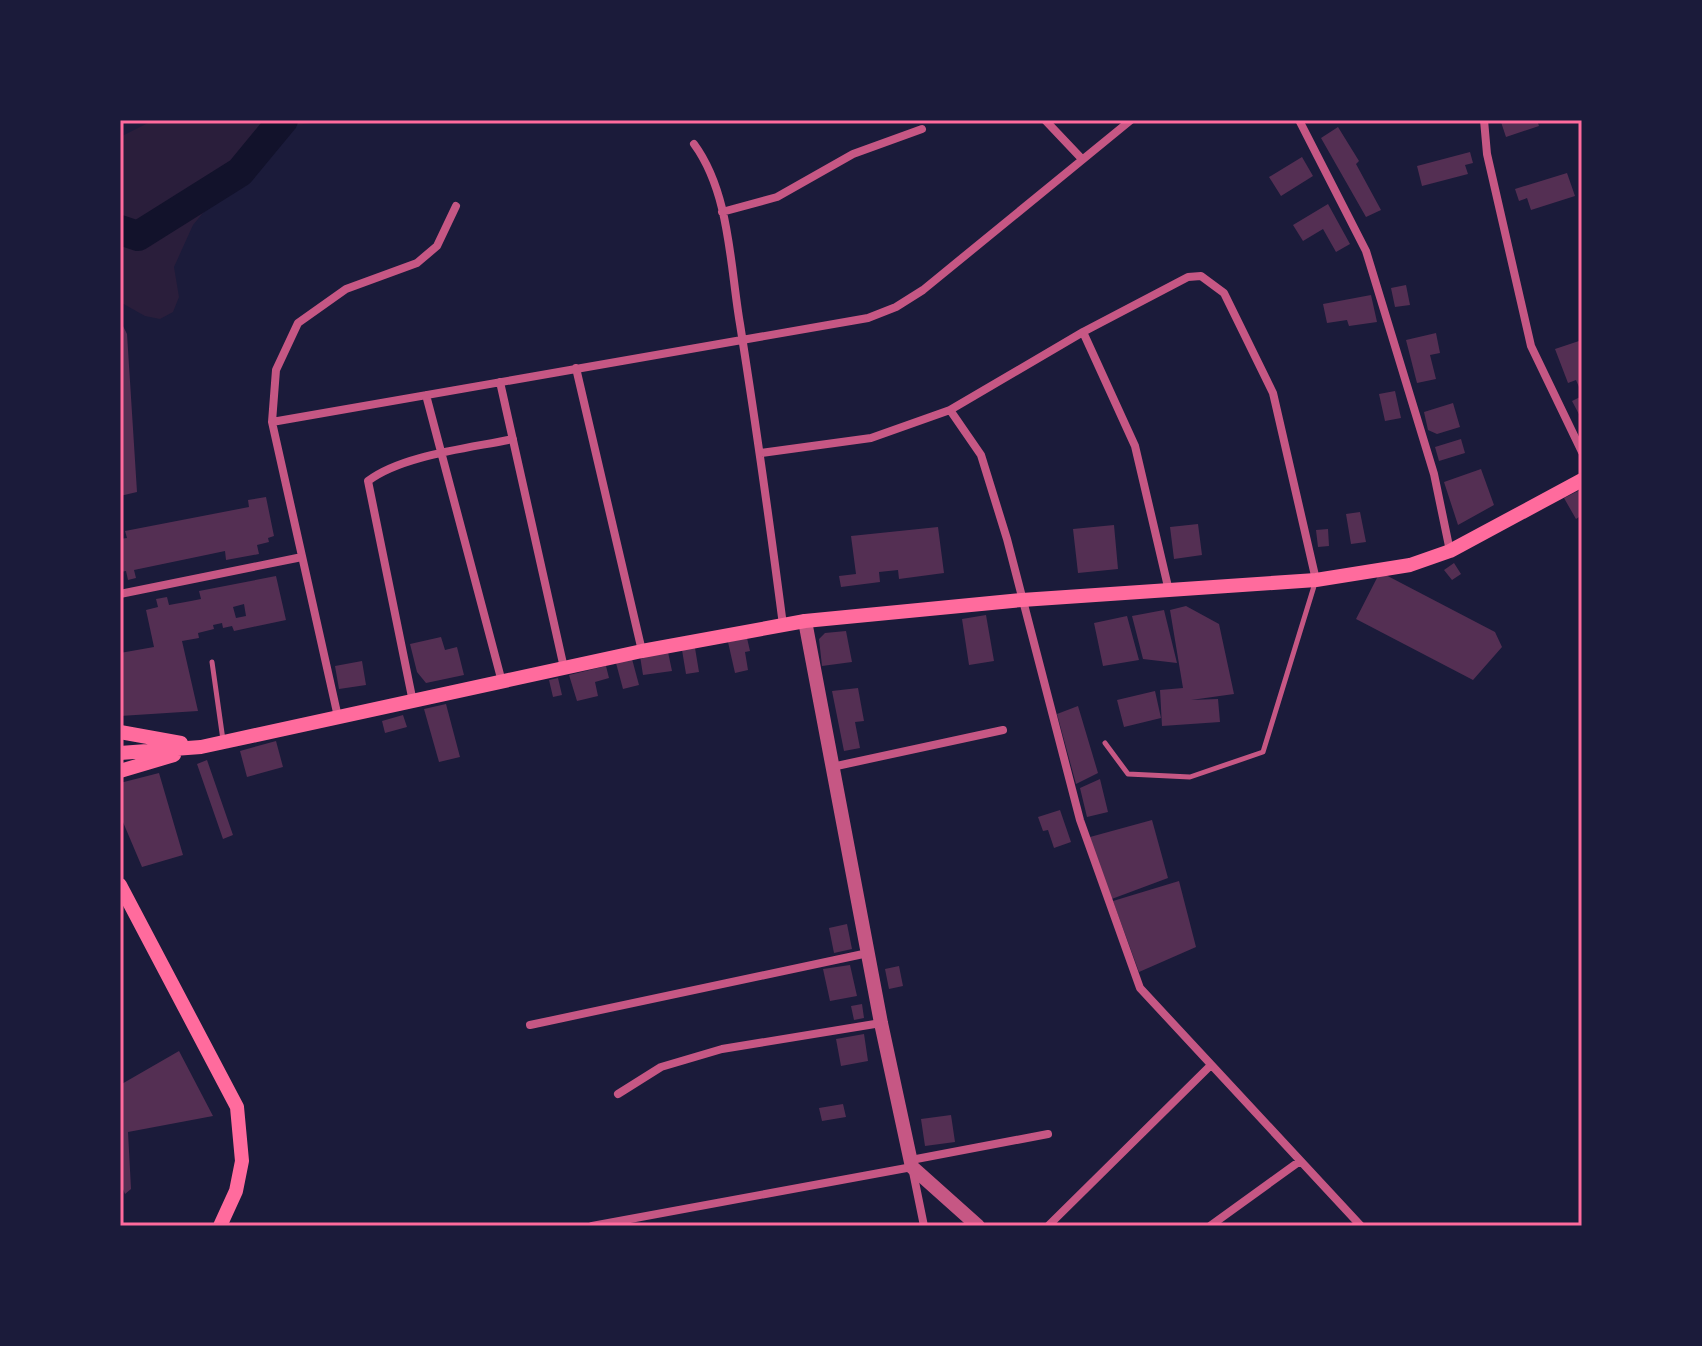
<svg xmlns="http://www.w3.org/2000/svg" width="1702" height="1346" font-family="Inter,sans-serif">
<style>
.green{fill:#2a1e3b}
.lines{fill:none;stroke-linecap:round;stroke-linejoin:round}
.river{stroke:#12122b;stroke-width:30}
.building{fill:#542f53;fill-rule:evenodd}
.service{stroke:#c65784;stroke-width:5}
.minor{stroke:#c65784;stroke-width:8}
.tertiary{stroke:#c65784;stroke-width:14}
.secondary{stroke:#ff6b9d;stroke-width:14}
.neatline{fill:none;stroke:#ff6b9d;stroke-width:3}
</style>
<rect width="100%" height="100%" fill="#1b1b3a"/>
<path class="green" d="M154 120H338L287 126 227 194 203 213 193 225 174 267 179 297 173 312 160 319 145 316 120 302V137Z"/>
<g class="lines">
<path class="river" d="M120 230 138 236 240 172 283 120"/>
</g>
<path class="building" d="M1508 120H1537L1539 126 1506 137 1501 122Z
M1338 127 1359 161 1356 164 1381 210 1366 217 1321 138Z
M1470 152 1473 163 1465 165 1468 174 1422 186 1417 166Z
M1302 157 1313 176 1281 196 1269 177Z
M1567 173 1575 196 1531 210 1527 198 1519 201 1515 189Z
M1328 204 1350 244 1336 252 1323 229 1303 241 1293 225Z
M1406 285 1410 305 1395 307 1391 288Z
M1371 295 1377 322 1349 326 1347 320 1327 323 1323 304Z
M120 320 127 334 137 492 120 496Z
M1436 333 1440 353 1430 355 1436 379 1417 383 1406 340Z
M1582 340V394L1576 380 1568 383 1555 349Z
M1395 391 1401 418 1385 421 1379 394Z
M1582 396V420L1572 401Z
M1453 403 1460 427 1437 434 1428 430 1424 412Z
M1461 439 1465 453 1439 461 1435 447Z
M1481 469 1494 505 1458 525 1444 482Z
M1582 489V515L1576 519 1564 498Z
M266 497 274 536 268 538 269 542 257 545 259 554 226 560 225 551 206 555 134 570 136 578 128 580 126 571 120 572V539L127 538 125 531 249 507 248 500Z
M1360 512 1366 542 1351 544 1346 514Z
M1198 524 1202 555 1174 559 1170 527Z
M1114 525 1118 569 1078 573 1073 529Z
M938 527 944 573 899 579 898 570 879 572 880 582 841 587 839 576 856 574 851 536Z
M1328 529 1329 546 1318 547 1316 530Z
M1454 563 1461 574 1452 580 1444 570Z
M1380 572 1495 632 1502 647 1473 680 1356 619Z
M276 576 286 620 234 631 232 626 223 628 222 623 213 625 214 629 198 633 199 638 182 641 198 711 120 716V653L154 647 146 610 158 607 156 599 167 597 169 605 191 601 201 599 199 591ZM244 604 246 616 236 618 233 607Z
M1186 606 1219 624 1234 694 1191 700 1218 699 1220 722 1162 726 1160 690 1183 688 1170 610Z
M1164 610 1177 663 1143 659 1132 616Z
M986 615 994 661 969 665 962 619Z
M1127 616 1139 660 1103 666 1094 623Z
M846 631 852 662 822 666 819 639 825 633Z
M441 637 445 650 457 647 464 675 426 683 417 672 410 644Z
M747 638 750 651 745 652 748 670 735 673 728 642Z
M695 648 699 672 686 674 682 650Z
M668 652 672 671 643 675 640 656Z
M632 659 639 685 623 689 616 663Z
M362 661 366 685 339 689 335 666Z
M606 666 609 678 595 682 598 696 577 701 569 675Z
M558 678 562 695 553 697 549 680Z
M858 688 864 721 855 722 860 748 844 751 832 691Z
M1155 691 1161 718 1124 727 1117 700Z
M446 704 460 757 439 762 424 709Z
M1078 706 1098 773 1076 784 1057 714Z
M403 715 407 727 385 733 382 721Z
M276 741 283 767 247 777 240 751Z
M207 760 233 835 223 839 197 764Z
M159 773 183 855 142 867 120 815V783Z
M1100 779 1108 812 1087 817 1080 788Z
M1060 810 1071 842 1054 848 1048 830 1043 831 1038 817Z
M1152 820 1168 878 1109 900 1090 837Z
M1179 881 1196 947 1139 972 1113 901Z
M847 924 852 949 834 953 829 928Z
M850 965 857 996 830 1001 823 969Z
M899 966 903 986 889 989 885 969Z
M862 1004 864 1018 854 1020 851 1006Z
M864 1034 868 1061 841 1066 836 1039Z
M179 1051 213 1116 128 1132 131 1189 125 1194 120 1182V1085Z
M843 1104 846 1117 822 1121 819 1108Z
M951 1115 955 1142 925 1146 921 1119Z"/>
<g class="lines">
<path class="service" d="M212 662 223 740
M1105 743 1128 774 1190 777 1263 752 1315 583"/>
<path class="minor" d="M1045 120 1081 158
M1299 120 1366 251 1434 474 1450 551
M1484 120 1487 154 1531 346 1582 452
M694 144C730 193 730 266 740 324 756 425 770 525 783 625
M722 212 777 197 853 154 922 129
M1083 332 1135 446 1169 591
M576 368 642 651
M500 382 564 668
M426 395 502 682
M950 410 981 455 1007 539 1080 820 1140 988 1361 1226
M272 422 868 318 896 307 923 290 1131 120
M761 453 871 438 950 410 1083 332 1188 277 1201 276 1224 293 1273 393 1316 580
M120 594 302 557
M413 702 368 481C402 455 471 448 513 439
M338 717 272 422 276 370 298 323 346 289 417 263 437 246 456 206
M832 767 1003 730
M530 1025 868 953
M618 1094 661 1067 722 1049 881 1023
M911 1160 1048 1134
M592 1226 912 1167 924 1226
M1048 1226 1210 1066
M1210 1226 1300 1161"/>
<path class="tertiary" d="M805 621 881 1023 912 1167 978 1226"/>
<path class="secondary" d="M120 732 181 743
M120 753 201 747 642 651 805 621 1022 600 1316 580 1410 565 1450 551 1582 480
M120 771 174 755
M120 885 237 1107 242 1161 236 1191 220 1226"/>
</g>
<rect width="1702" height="1346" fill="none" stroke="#1b1b3a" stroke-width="244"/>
<rect x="122" y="122" width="1458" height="1102" class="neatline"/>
</svg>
